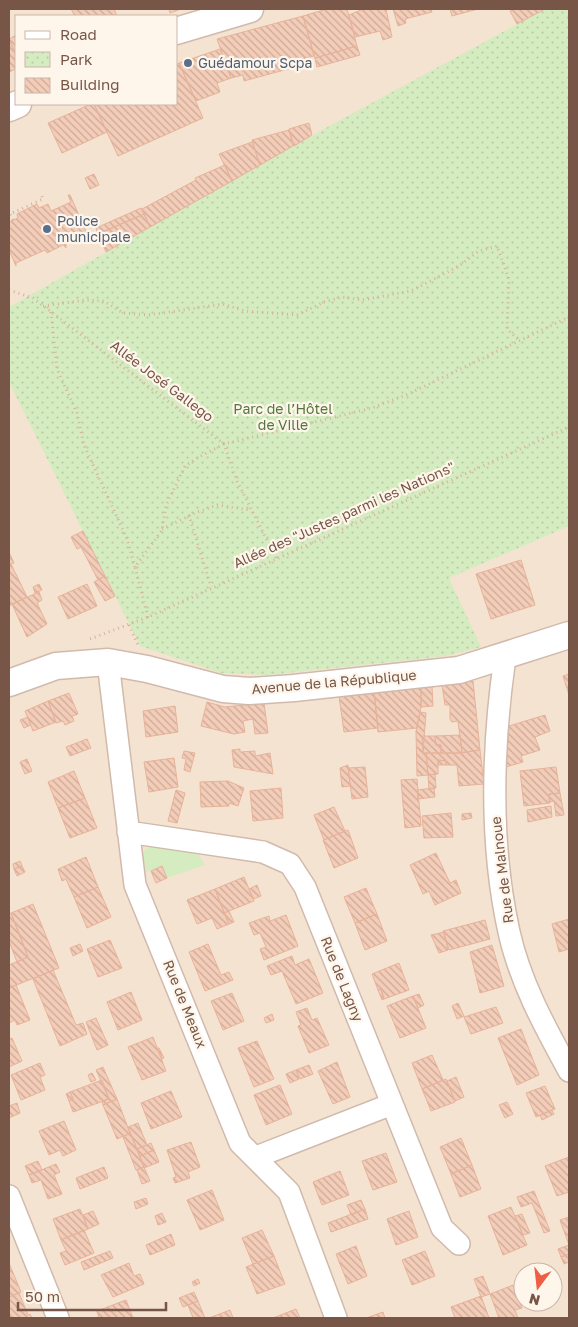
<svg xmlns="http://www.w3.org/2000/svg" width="578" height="1327" font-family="'Golos Text',sans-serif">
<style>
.residential{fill:#f5e3d1;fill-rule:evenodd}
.green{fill:#d5ecc1}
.park{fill:url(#park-dots)}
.building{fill:url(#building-back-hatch);stroke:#e8b299}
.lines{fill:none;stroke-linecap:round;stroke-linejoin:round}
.minor-casing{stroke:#d1baac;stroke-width:24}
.tertiary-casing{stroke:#d1baac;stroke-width:29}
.path{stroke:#d9b09c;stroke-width:3;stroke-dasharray:1 4;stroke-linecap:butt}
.minor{stroke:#fff;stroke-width:21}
.tertiary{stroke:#fff;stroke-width:26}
.service-dot{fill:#5c6f8a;stroke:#fff6eb;stroke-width:2}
.labels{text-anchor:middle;stroke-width:4.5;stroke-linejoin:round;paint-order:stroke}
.service-label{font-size:14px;fill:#4e5e75;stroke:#fff6eb;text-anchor:start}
.street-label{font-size:14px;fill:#775648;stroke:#fff6eb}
.park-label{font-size:14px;fill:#52783c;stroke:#fff6eb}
</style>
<defs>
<pattern id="park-dots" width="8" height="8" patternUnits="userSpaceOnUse" patternTransform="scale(1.25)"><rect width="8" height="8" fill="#d5ecc1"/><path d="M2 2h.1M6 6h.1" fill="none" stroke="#bacca7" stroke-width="1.8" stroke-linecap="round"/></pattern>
<pattern id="building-back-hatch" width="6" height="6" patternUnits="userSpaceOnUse" patternTransform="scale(1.25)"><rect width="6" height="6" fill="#f4cdb9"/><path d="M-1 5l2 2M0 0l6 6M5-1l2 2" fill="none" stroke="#caa998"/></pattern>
</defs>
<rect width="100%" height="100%" fill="#fdf2e3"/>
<path class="residential" d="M9 9H569V1318H9ZM16 16H176V104H16ZM523 1272H553V1302H523Z"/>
<path class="green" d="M155 846 199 855 205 865 167 878 162 866 146 872 143 853 145 849Z"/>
<path class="park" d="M545 9H569V526L449 578 481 647 446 656 268 675 221 673 140 646 9 382V307L333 124Z"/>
<path class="building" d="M71 9H114L117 16H75Z
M169 9H181L170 13Z
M327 9H347L357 46 315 58 303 16Z
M363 9H386L392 37 383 40 380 31 355 37 349 15Z
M393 9H431L432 12 405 19 406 23 398 26Z
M450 9H478L452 16Z
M514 9H545L517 24 510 11Z
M303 16 314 56 298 60 299 66 244 81 243 75 231 78 217 39Z
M16 35V55L9 39Z
M9 39 16 55V69L9 72Z
M357 46 360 55 317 67 315 58Z
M220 49 231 78 217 83 220 92 196 101 179 63Z
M179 63 203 118 118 156 94 104H176V65Z
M91 104H94L107 132 62 153 48 123Z
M309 123 312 135 294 146 289 129Z
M289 130 293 146 260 165 252 140Z
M252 142 260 165 232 181 219 154Z
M225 165 232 181 150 227 142 209 196 180 195 178Z
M94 174 99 185 90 189 85 178Z
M68 195H70L89 238 86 235 66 244V248L62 243 63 245 47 253 45 250 16 263V266L9 250V222L18 218 17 214 37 204 39 208 48 204 51 211 71 202Z
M141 208 144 214 98 234 96 228Z
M144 214 150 227 106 252 98 234Z
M83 531 105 576 98 580 81 547 77 549 71 537Z
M9 552 14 563 9 565Z
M521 560 535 605 491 619 476 574Z
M11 564 27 597 9 606V565Z
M105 576 115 596 105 601 94 582Z
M39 584 42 590 35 593 33 587Z
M87 584 97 606 68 619 58 597Z
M39 592 42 600 37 603 47 624 27 637 12 604Z
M569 674V695L563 676Z
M473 681 480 750 462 753 458 721 452 722 450 719V705H445L442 685Z
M432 686 433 706 421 707V687Z
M421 687V707L417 728 378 732 374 692Z
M374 692 378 728 344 732 339 696Z
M69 693 78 714 72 716 74 721 65 725 63 721 56 723 48 701Z
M48 701 56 722 33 731 25 711Z
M207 702 225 707 264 703 268 733 255 734 253 719 243 721 245 732 234 734 201 726Z
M175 706 178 732 146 737 143 711Z
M420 712 426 713 423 753H426L428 775 417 776 416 731Z
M545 715 550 731 535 737 540 750 521 756 523 762 506 767 509 726Z
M28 717 31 725 24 728 20 720Z
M460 735 462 753H441V745H436L435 736Z
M422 736H435L436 745H441V753H423Z
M87 739 91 748 70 756 66 747Z
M240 749V752L255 751V756L270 753 273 774 234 767 232 750Z
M480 750 484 784 459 786 457 765H446V761L438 760V774L428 775 426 753H457Z
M184 751 195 753 190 772 184 770 186 759 182 758Z
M174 758 178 787 149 792 144 762Z
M27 759 32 771 25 774 20 762Z
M438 760 446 761V765H438Z
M348 765 350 786 342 787 340 768Z
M365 767 368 797 352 799 348 768Z
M556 767 560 793 549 794 550 803 524 806 520 771Z
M74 771 85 798 58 808 48 782Z
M435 774 436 788 429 789 428 775Z
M417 779 421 826 405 828 401 780Z
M228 781 244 788 238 806 229 803V806L201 807 200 782Z
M281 788 283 818 253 821 250 791Z
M434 788 435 797 418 799 417 790Z
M176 790 185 793 177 823 168 821Z
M560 793 564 815 556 816 554 801 549 802V794Z
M85 798 97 828 70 838 58 808Z
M551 806 552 817 528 822 527 810Z
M334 807 345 831 324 840 314 815Z
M451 813 453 837 424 838 422 816Z
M471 813 472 818 462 820V814Z
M348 830 358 858 334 868 323 840Z
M436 853 450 883 456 880 461 893 435 905 429 891 423 894 410 865Z
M86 857 98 887 74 897 66 879 62 881 58 869Z
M20 861 22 866 14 869 13 864Z
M22 866 25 872 17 876 14 869Z
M162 866 167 878 156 883 151 871Z
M244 877 254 901 224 913 215 889Z
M257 885 261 896 253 899 249 889Z
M98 887 111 917 87 928 74 897Z
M366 888 377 914 355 923 344 897Z
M215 889 229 924 217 929 212 918 197 924 187 900Z
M33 904 59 968 9 988V965L28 957 11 913Z
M229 911 234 922 229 924 224 913Z
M11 913 28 957 17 962 9 941V914Z
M377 914 387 941 365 950 355 923Z
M286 915 298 946 264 960 260 949 266 947 260 933 254 935 249 923 269 916 270 921Z
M569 919V949L559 952 552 924Z
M485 920 490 939 449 950 443 931Z
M444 932 448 950 439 953 431 935Z
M110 940 122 968 98 977 87 949Z
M80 944 83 951 73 956 70 948Z
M208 944 221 975 229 972 233 980 205 991 189 952Z
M492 945 504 986 480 993 470 952Z
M292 956 295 965 309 959 323 993 296 1004 282 971 271 975 267 966Z
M399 963 409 990 384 999 381 989 378 990 372 974Z
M53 970 76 1025 83 1023 87 1034 60 1046 33 979Z
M16 985 30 1020 17 1025 15 1020 9 1023V988Z
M381 989 384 999 382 1000 378 990Z
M131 992 142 1020 118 1030 107 1002Z
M232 993 244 1021 223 1030 211 1001Z
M419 994 424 1005 418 1008 413 996Z
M413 996 426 1028 400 1038 387 1006Z
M458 1003 464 1016 457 1019 452 1006Z
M496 1007 503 1023 471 1034 464 1017Z
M307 1008 312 1020 317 1018 329 1045 309 1053 298 1026 301 1025 296 1012Z
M272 1014 274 1020 266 1023 264 1018Z
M96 1018 108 1045 97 1050 86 1022Z
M521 1029 539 1075 517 1085 498 1038Z
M153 1037 166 1071 142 1080 128 1047Z
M12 1038 22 1061 9 1067V1039Z
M257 1041 274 1079 254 1087 238 1048Z
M157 1048H159L164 1058 162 1059Z
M432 1055 443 1080 422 1089 412 1063Z
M337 1062 350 1097 333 1104 318 1071Z
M40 1063 45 1075 40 1077 45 1090 21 1100 11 1075Z
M309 1065 313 1074 300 1079 296 1070Z
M103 1067 117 1099 103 1105 102 1101 109 1099 96 1070Z
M296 1070 299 1079 290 1083 286 1074Z
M92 1073 96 1080 91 1082 88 1075Z
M456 1077 464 1097 455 1101 447 1081Z
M446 1079 455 1102 431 1111 422 1089Z
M102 1080 109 1099 73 1112 69 1101 73 1099 70 1092Z
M280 1085 292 1114 266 1125 254 1095Z
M545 1086 555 1109 536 1117 526 1093Z
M171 1091 182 1117 151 1129 141 1103Z
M70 1092 73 1099 69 1101 66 1094Z
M117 1099 130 1133 117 1139 103 1105Z
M507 1102 513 1114 505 1118 499 1105Z
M17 1103 20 1113 9 1118V1106Z
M552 1110 554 1114 542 1120 540 1115Z
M64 1121 76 1150 63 1156 60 1150 49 1155 39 1131Z
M138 1123 147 1145 137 1149 128 1127Z
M130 1133 144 1167 136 1170 123 1137Z
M461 1138 472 1165 451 1174 440 1147Z
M191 1142 200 1167 188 1172 190 1178 175 1183 173 1178 176 1177 167 1150Z
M151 1143 154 1150 140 1156 137 1149Z
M154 1150 159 1162 144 1168 140 1156Z
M386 1153 397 1182 373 1190 362 1161Z
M569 1157V1192L557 1196 545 1166Z
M38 1161 42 1170 29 1175 25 1166Z
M56 1164 60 1172 54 1175 62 1194 48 1199 41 1180 32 1183 29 1175Z
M472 1165 481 1189 460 1197 451 1174Z
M104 1167 108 1178 80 1189 76 1178Z
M144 1167 150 1181 142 1184 137 1170Z
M340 1171 349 1195 322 1205 313 1182Z
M212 1190 224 1220 200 1230 187 1200Z
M534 1191 550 1231 544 1233 532 1203 521 1207 517 1197Z
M146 1198 148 1204 136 1209 134 1202Z
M361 1200 365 1209 351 1215 347 1205Z
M511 1207 527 1245 503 1255 488 1216Z
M80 1209 88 1229 61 1240 53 1219Z
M365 1209 368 1219 331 1232 328 1223Z
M93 1211 99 1224 88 1229 83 1215Z
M409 1211 418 1237 396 1245 387 1219Z
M162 1213 166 1222 158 1225 155 1216Z
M522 1214 530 1233 523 1235 515 1216Z
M569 1217V1254L561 1257 558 1249 569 1245 560 1220Z
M84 1230 94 1253 65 1265 60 1253 66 1251 61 1240Z
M262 1230 274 1256 253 1264 242 1238Z
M171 1234 175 1245 150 1255 146 1245Z
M356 1246 367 1276 348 1284 336 1254Z
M110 1251 113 1258 84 1270 81 1262Z
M425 1251 435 1276 412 1285 402 1260Z
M569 1254V1262L564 1264 561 1257Z
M274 1256 285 1284 257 1294 246 1267Z
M9 1263 21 1292 9 1297Z
M129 1263 134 1276 140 1274 144 1284 113 1297 101 1275Z
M483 1276 490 1294 481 1297 474 1279Z
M198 1279 200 1283 194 1286 192 1282Z
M513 1285 522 1308 515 1310 518 1318H499L490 1294Z
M523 1291V1300L519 1301 516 1293Z
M194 1292 198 1301 183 1307 179 1298Z
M19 1293 28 1315 30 1314 32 1318H9V1297Z
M481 1296 489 1318H455L451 1307Z
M126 1300 133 1318H99L97 1311Z
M198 1301 205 1318H193L188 1305Z
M296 1309 300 1318H273Z
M230 1310 233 1318H209Z
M383 1312 385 1318H366Z"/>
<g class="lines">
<g class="minor-casing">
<path id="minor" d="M505 657C492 748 489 842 509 932 520 982 545 1027 569 1071
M108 662 135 885 240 1143 289 1192 336 1318
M128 832 263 852 290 864 305 887 442 1228 459 1244
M256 1157 392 1104
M9 1196 58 1318"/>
</g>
<g class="tertiary-casing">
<path id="tertiary" d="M176 31 250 9
M9 108 18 104
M9 683 56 666 108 662 147 669 223 689 249 691 294 688 459 670 569 635"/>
</g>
<path class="path" d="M13 220 10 214 43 199 42 196
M9 290 33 298 224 444 237 481 276 558
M43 306 86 300 104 301 123 313 149 315 223 304 245 311 297 315 324 302 342 297 362 300 411 291 459 266 479 251 497 246 509 279 507 329 519 340
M51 312 57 369 77 413 84 445 127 539 135 567
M189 515 211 587
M162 529 195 513 217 505 250 510
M148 617 135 567 162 530 166 505 185 466 199 457 224 444 372 408 406 395 569 317
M129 625 138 645
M90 639 148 617 569 427"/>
<use href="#minor" class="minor"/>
<use href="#tertiary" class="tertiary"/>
</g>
<g class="service-dot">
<circle cx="188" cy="63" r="5"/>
<circle cx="47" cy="229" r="5"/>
</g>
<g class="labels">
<g class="service-label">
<text x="198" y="68">Guédamour Scpa</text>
<text x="57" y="226">Police<tspan x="57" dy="16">municipale</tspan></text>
</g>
<g class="street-label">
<text transform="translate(162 381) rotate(37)" y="5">Allée José Gallego</text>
<text transform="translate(344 515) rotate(-24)" y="5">Allée des "Justes parmi les Nations"</text>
<text transform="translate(334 682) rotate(-5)" y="5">Avenue de la République</text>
<text transform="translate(502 870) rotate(-97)" y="5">Rue de Malnoue</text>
<text transform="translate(342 979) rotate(68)" y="5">Rue de Lagny</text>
<text transform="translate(185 1004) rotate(68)" y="5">Rue de Meaux</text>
</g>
<g class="park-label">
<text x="283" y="414">Parc de l’Hôtel<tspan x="283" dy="16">de Ville</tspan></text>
</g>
</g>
<rect width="578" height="1327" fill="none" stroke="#775648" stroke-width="20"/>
<rect x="15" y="15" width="162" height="90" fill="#fff6eb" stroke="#c9b6aa"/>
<rect x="25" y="31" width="25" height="8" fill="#ffffff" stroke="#c9b6aa"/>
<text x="60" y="40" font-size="15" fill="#775648">Road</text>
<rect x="25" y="52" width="25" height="15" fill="url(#park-dots)" stroke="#c9b6aa"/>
<text x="60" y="65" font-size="15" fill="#775648">Park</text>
<rect x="25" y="78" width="25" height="15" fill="url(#building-back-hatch)" stroke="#c9b6aa"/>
<text x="60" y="90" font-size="15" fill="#775648">Building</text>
<g transform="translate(538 1287) rotate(195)"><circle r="24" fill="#fff6eb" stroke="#c9b6aa"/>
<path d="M0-4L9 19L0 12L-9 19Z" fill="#ee5e42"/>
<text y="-8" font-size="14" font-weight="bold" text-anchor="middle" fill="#775648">N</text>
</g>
<path d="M18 1302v8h148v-8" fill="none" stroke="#775648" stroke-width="2.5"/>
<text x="25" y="1302" font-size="15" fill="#775648" stroke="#fff6eb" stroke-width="4" paint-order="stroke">50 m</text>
</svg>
